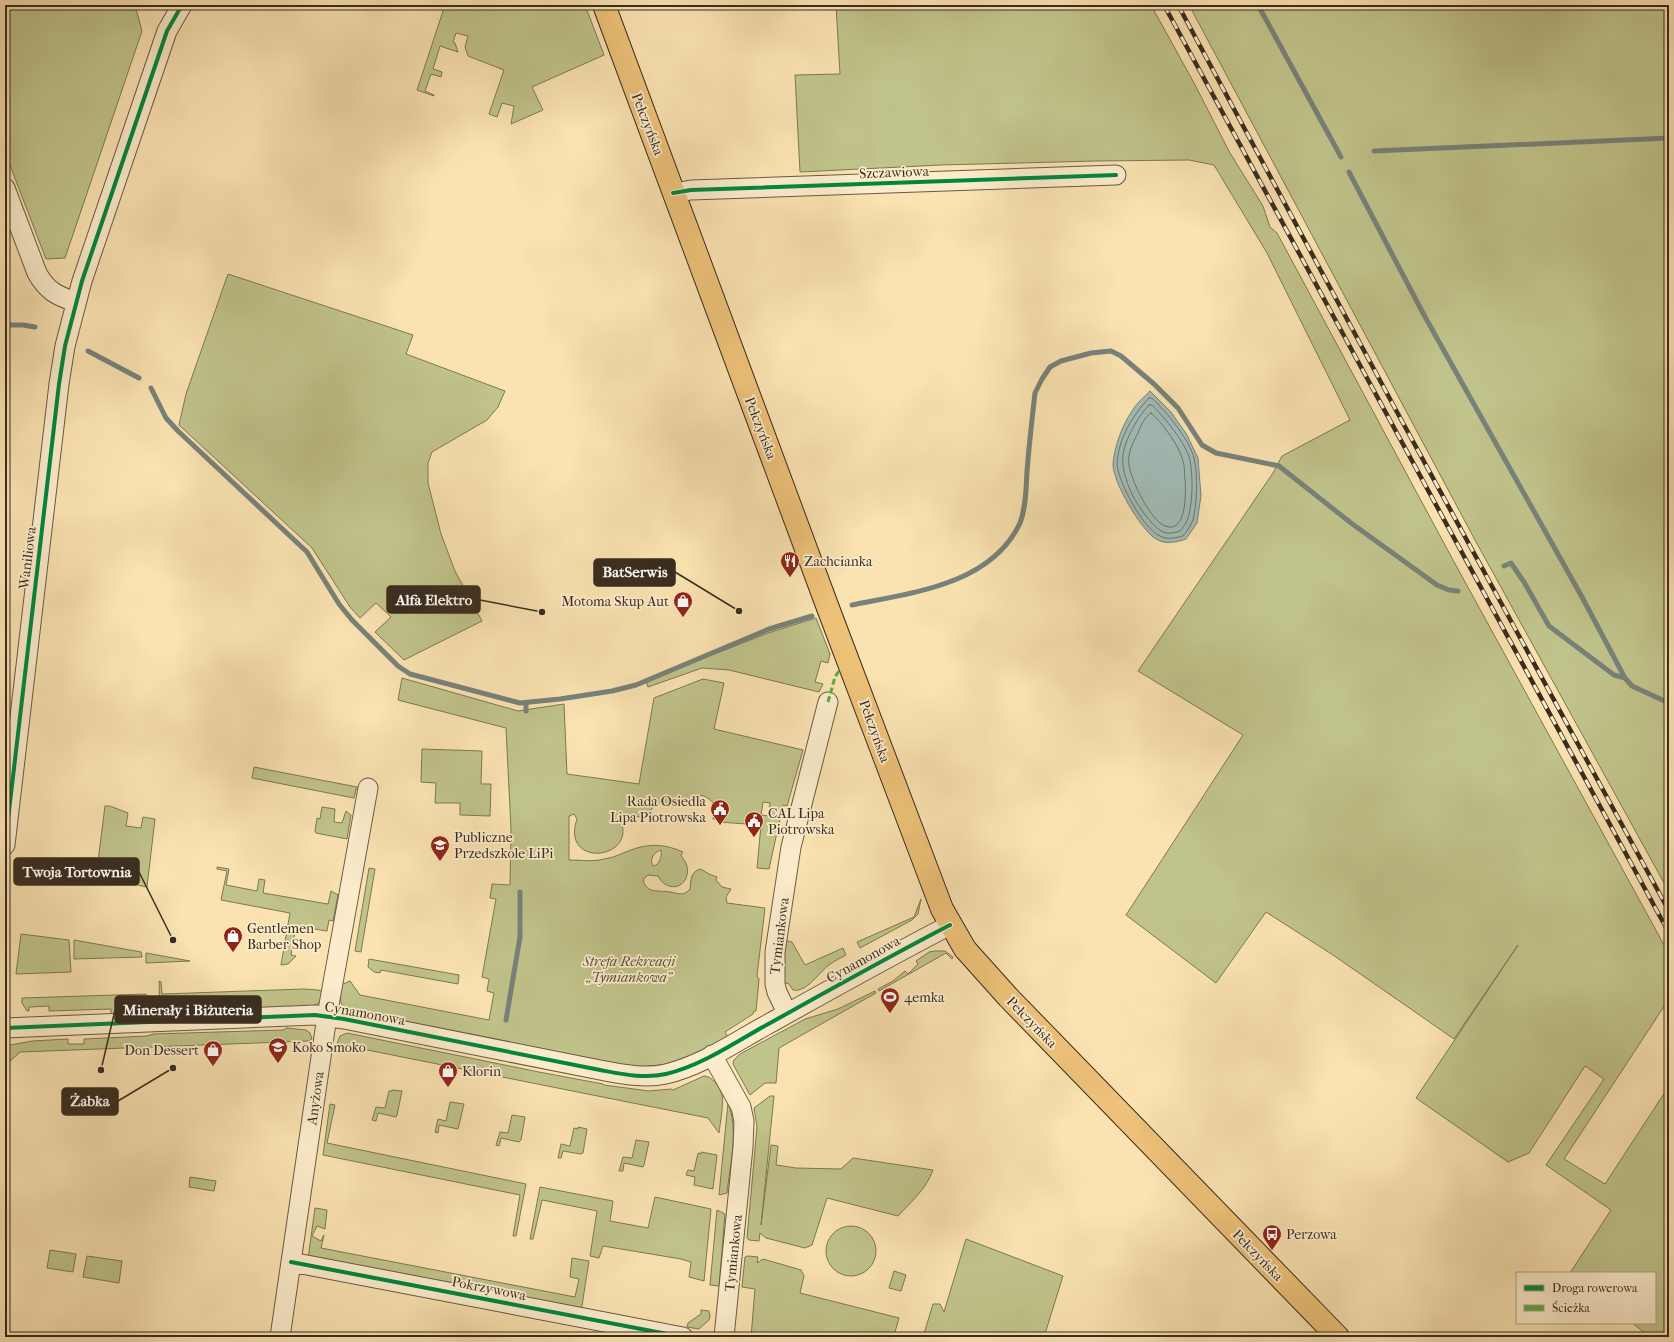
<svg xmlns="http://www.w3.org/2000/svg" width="1674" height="1342" font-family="'IM FELL French Canon',serif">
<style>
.green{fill:#c0c38a;stroke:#7c7854;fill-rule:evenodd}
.water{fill:#a2bbb6;stroke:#78827a}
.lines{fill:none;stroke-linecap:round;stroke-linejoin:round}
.shore{stroke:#6e746a;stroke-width:1}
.stream{stroke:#78827a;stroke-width:5}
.minor-casing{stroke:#695a44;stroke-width:21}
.major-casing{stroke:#392c1f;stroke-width:24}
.minor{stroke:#fceccc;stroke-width:19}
.major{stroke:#edc178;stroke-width:22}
.rail-casing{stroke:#392c1f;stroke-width:4.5}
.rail{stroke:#fceccc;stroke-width:3;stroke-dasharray:9;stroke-linecap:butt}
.quiet{stroke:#55ab43;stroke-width:3;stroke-dasharray:6 3;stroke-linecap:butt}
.cycleway-casing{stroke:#fceccc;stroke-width:6}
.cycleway{stroke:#00873e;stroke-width:4}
.labels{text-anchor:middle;stroke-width:3.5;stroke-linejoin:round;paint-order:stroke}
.street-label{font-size:14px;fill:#392c1f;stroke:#fceccc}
.poi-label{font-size:14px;fill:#392c1f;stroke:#fceccc;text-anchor:start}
.park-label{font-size:14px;font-style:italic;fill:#5b523a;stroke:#fceccc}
.leader{fill:none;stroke:#392c1f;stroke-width:1.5}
.callout-dot{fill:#392c1f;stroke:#fceccc;stroke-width:1.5}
.callout{fill:#392c1f;stroke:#392c1f;stroke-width:1.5}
.callout-label{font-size:15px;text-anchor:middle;font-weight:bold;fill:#fff}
</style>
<rect width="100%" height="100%" fill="#fae2b1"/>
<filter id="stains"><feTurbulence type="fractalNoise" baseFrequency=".005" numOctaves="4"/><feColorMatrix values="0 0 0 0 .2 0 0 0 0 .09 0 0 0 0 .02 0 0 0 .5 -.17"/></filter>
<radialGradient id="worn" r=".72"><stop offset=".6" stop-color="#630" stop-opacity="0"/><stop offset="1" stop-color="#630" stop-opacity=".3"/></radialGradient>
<path class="green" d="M5 5H135L142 31 65 258 46 259 5 152Z
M445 5H585L604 55 532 87 543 110 511 124 514 106 502 103 497 117 489 114 504 70 468 56 465 47 468 36 456 33 453 42 455 43 458 52 440 46 433 69 442 72 441 77 431 74 425 91 434 95V96L417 90Z
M836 5H1151L1194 83 1230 153 1263 206 1270 227 1277 233 1453 560 1669 954V997L1665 990V1005L1564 1159 1605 1184 1669 1086V1337H1650L1632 1323H1655V1273H1570L1611 1210 1546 1165 1604 1079 1585 1066 1529 1153 1508 1162 1416 1098 1518 945 1454 1039 1333 955 1266 912 1216 983 1126 915 1243 735 1138 671 1273 473 1282 456 1350 420 1267 253 1214 165 1189 160 1096 161 941 165 800 172 795 75 840 74Z
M1189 5H1669V892L1475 540Z
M228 274 413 335 406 354 505 391 498 407 487 420 432 452 428 463V483L441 534 455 571 482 621 404 660 375 632 391 617 376 603 360 618 350 607 312 548 179 425 186 394Z
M816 618 830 654 828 663 821 661 815 682 823 684 819 692 729 670 702 668 648 687 646 681 768 633Z
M402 678 518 711 564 704 567 774 639 784 654 698 703 679 724 683 714 729 803 750 787 806 783 805 769 869 757 868 761 825 718 822 717 819H713L714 814 717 812C716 807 713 802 709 799 696 789 689 804 677 805 670 806 662 802 655 804L651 810 653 818 618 815C644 860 559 870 577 819L574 814 569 816V860C581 860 593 862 604 859 614 858 622 853 631 850 649 843 665 844 683 852L681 855C683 859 686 862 687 866 691 887 668 895 658 876L648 875 643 880C647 894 658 890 670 892 678 893 683 897 690 889 691 881 690 871 701 869L709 874 717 877 716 880 722 887 731 889 726 897 727 903 765 908 757 976 759 979 756 1011H754L753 1014 725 1032 728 1037C704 1051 678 1066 649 1066 641 1067 632 1066 624 1066L347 1011C338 1003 340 996 341 985L350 981 360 995 489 1020 494 993 487 991 489 979 482 977 496 899 490 898 492 884 510 885 511 830 506 728 398 700ZM763 802 770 803 769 816 761 815ZM661 850C662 856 660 865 653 866 649 859 654 852 661 850Z
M422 749 482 751 481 784H491L490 816 460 815V803H435L436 783 421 782Z
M254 767 362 788 361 790 356 789 354 798 252 778Z
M105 806H110L128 813 126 826 141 828 143 817 155 819 147 887 96 877Z
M322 807 335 809 334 822 342 823 346 811 351 815 347 839 316 833 315 831 317 818 320 819Z
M217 867 229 869 226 885 257 891 259 879 265 880 263 893 328 904 331 891 338 895 333 921 329 920 327 931 296 926 291 955 296 956 288 964 281 965 290 913 221 900 227 871 217 869Z
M369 868 375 869 361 952 355 951Z
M921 899 918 914 912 920 860 948 857 942 914 917Z
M21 934 69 940 71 972 16 974Z
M74 940 141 952 142 957 74 959Z
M785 940 792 942 805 965 843 948 846 955C841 958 834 961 829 965 819 972 807 993 793 990L788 983 783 984Z
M935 951H945L953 957 952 959 946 953 879 991 878 989 893 981 905 971 908 974 918 964 916 961 929 952Z
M146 953 190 961 146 963Z
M369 959 459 975 458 984 381 970 380 973 374 972 368 967Z
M159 981 161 982 162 994 304 989 318 990 325 992 320 1002 313 1006 167 1012C157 1005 160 992 159 981Z
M875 991 876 993 779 1048 776 1083H765L750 1095 733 1064 734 1060 740 1054 805 1019 838 1009Z
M146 994V1005L140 1013 111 1015V1009L49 1011V1006L29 1007V1011H27L22 1003V998Z
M286 1028 306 1030 310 1033 312 1039 309 1041 20 1052 6 1065 5 1078V1046L32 1041 68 1039V1044H84V1039L147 1036 153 1034 284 1030Z
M347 1033 539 1072 603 1084 604 1085 649 1091 671 1089 673 1090 704 1076C712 1076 720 1087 722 1095 724 1102 720 1125 719 1133L708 1118 337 1044 340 1036Z
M392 1090 402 1091 397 1115 396 1117 378 1113 376 1121 372 1120 376 1107 385 1108 389 1091H392Z
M770 1096H774L761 1225 771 1145 778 1146 776 1165 796 1168 841 1169 853 1158 933 1170C927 1188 911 1202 898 1216L827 1198 812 1245 805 1248 766 1238 760 1233 759 1241 749 1240 747 1238 757 1127 754 1108Z
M450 1102 464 1104 458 1129 439 1125 438 1133 435 1132 438 1119 446 1121Z
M728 1103C739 1131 730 1164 727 1193L719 1195Z
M330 1104 335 1105 327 1143 526 1184 516 1236H513L520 1195 323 1155Z
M512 1115 525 1117 521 1140 519 1142 501 1138 499 1146 496 1145 500 1132 508 1133Z
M578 1127 587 1129 583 1153 581 1154 563 1151 561 1158H558L561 1144 570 1146 574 1128 578 1129Z
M636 1140 649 1142 644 1165 643 1167 624 1163 623 1171H619L623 1157 632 1158Z
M701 1152 717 1155 713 1189 694 1185 695 1177 686 1175 688 1170 694 1171 698 1153 701 1154Z
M190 1177 216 1181 214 1191 189 1187Z
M540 1187 613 1201 610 1221 648 1228 655 1197 711 1209 704 1281 689 1277 691 1262 681 1259 603 1246 599 1258 590 1256 597 1211 542 1200 533 1239H530Z
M315 1208 327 1210 325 1229 317 1226 312 1236 321 1241 324 1235 321 1248 575 1297 579 1279 570 1277 572 1258 589 1261 581 1312 308 1259Z
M717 1210 725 1214 719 1286 710 1285Z
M826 1251a25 25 0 1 1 50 0a25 25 0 1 1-50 0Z
M966 1239 1063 1276 1044 1337H955L938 1332 937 1337H923L933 1304H940L944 1312Z
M50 1250 76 1254 73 1272 47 1268Z
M87 1256 122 1261 119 1283 83 1277Z
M748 1256 758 1257 757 1263 763 1259 801 1270 804 1276 800 1293 899 1318 895 1332 910 1337H751L755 1289 742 1287 745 1257Z
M894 1271 906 1275 901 1291 889 1288Z
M701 1310 709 1311 710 1316 709 1320 699 1329 687 1327 688 1323 701 1314Z"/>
<path class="water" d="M1150 391 1171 412 1187 435 1198 458 1201 496 1197 523 1186 539C1177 542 1165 545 1156 539 1141 530 1112 481 1113 463 1115 445 1122 426 1132 411 1136 404 1144 397 1150 391Z"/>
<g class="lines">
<path class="shore" d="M1149 398H1152C1167 413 1188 437 1194 458 1198 474 1197 504 1193 520 1191 525 1187 531 1183 536 1175 538 1168 540 1160 536 1144 530 1117 480 1117 463 1119 438 1132 416 1149 398Z
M1149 405H1152C1164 417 1186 443 1190 460 1193 477 1193 502 1188 518 1187 523 1183 527 1180 531 1174 533 1169 534 1163 532 1153 528 1136 503 1132 494 1128 486 1124 474 1123 465 1120 446 1137 418 1149 405Z
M1151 413C1162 422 1180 447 1183 461 1185 466 1184 473 1185 479 1186 491 1187 535 1165 526 1150 520 1131 480 1129 465 1127 454 1133 442 1138 433 1141 426 1144 417 1151 413Z"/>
<path class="stream" d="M1258 5 1341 157
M1374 151 1669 138
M1349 172 1424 315 1582 597 1625 678 1632 686 1669 703
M5 325H23L35 327
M88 351 139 378
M151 388 166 418 178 431 307 552 339 604 352 620 398 666 410 674 520 703 560 699 612 691 636 685 769 629 812 616
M1504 566 1511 563 1524 582 1549 626 1614 675 1625 678
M852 605C911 593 991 585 1020 523 1026 508 1026 488 1027 472 1029 445 1032 419 1035 393L1042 379 1050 367 1061 361 1091 353 1111 351 1121 356 1154 384 1178 408 1202 445 1216 453 1279 466 1351 523 1437 585 1449 590 1458 591
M526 711V703
M506 1020 520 937V892"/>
<g class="minor-casing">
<path id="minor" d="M5 188 37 273C47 291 57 296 76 302
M673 193 691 190 1116 175
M5 845 59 384 65 346 82 281 167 31 182 5
M787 1013 777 992 775 984V952L791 847 828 702
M5 1028 315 1015 344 1019 600 1070C622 1074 644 1079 666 1074 704 1065 738 1040 772 1022 831 989 890 956 950 925
M712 1055 741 1107 744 1121 743 1147 724 1337
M291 1262 683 1337
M280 1337 327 1016 368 788"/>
</g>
<g class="major-casing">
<path id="major" d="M604 5 828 608 942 909 965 949 1008 997 1338 1337"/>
</g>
<use href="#minor" class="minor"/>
<use href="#major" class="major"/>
<g class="rail-casing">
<path id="rail" d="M1164 5 1669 933
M1178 5 1397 412 1669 911"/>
</g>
<use href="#rail" class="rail"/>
<path class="quiet" d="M828 702 835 677 839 671"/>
<g class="cycleway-casing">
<path id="cycleway" d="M673 193 691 190 1116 175
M5 845 59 384 65 346 82 281 167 31 182 5
M5 1028 315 1015 344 1019 600 1070C622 1074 644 1079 666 1074 704 1065 738 1040 772 1022 831 989 890 956 950 925
M291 1262 683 1337"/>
</g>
<use href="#cycleway" class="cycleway"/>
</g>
<defs>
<g id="restaurant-pin" transform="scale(1)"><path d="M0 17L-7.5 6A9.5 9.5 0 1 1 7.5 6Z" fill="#8f2418" stroke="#fceccc"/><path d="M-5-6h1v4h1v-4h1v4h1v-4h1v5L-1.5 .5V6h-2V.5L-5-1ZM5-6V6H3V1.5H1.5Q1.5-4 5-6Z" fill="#fff"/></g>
<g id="shop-pin" transform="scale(1)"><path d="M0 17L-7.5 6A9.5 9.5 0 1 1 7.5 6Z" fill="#8f2418" stroke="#fceccc"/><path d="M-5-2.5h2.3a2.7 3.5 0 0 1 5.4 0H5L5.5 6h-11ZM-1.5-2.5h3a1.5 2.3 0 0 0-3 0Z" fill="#fff"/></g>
<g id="civic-pin" transform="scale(1)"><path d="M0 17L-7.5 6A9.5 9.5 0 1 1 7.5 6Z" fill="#8f2418" stroke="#fceccc"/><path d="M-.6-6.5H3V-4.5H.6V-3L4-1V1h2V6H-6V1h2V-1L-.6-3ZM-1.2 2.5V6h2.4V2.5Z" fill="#fff"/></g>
<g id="school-pin" transform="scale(1)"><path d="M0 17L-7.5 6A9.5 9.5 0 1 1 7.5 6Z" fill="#8f2418" stroke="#fceccc"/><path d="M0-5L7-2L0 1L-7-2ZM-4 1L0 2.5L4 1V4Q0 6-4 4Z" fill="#fff"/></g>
<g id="stadium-pin" transform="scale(1)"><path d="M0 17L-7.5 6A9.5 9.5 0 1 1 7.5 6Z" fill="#8f2418" stroke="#fceccc"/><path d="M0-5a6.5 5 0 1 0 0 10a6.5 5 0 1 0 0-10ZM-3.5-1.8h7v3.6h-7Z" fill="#fff"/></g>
<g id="bus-pin" transform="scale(1)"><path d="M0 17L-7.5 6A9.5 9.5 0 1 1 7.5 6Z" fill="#8f2418" stroke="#fceccc"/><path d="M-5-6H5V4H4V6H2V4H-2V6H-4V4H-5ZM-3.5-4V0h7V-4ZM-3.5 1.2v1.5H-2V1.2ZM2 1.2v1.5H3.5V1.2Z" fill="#fff"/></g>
</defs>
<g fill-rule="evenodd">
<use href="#restaurant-pin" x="790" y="561"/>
<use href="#shop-pin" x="683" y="601"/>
<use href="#civic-pin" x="720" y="809"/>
<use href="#civic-pin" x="754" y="821"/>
<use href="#school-pin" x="440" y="845"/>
<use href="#shop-pin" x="233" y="936"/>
<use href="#stadium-pin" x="890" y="997"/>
<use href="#school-pin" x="278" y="1047"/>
<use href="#shop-pin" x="213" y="1050"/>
<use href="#shop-pin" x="448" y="1071"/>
<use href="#bus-pin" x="1272" y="1234"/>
</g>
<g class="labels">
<g class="street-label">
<text transform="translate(648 124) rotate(69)" y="5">Pełczyńska</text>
<text transform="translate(894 172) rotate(-2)" y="5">Szczawiowa</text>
<text transform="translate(761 428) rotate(69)" y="5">Pełczyńska</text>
<text transform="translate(27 558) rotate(-83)" y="5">Waniliowa</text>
<text transform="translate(875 731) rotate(70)" y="5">Pełczyńska</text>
<text transform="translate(779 936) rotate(-83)" y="5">Tymiankowa</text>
<text transform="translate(863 959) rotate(-29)" y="5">Cynamonowa</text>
<text transform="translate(365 1013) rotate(10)" y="5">Cynamonowa</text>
<text transform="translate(1032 1022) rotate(46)" y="5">Pełczyńska</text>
<text transform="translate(315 1098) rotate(-82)" y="5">Anyżowa</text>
<text transform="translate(733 1253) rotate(-84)" y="5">Tymiankowa</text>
<text transform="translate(1258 1255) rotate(46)" y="5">Pełczyńska</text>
<text transform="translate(489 1288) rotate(11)" y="5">Pokrzywowa</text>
</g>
<g class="poi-label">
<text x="804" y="566">Zachcianka</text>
<text x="669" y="606" text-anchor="end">Motoma Skup Aut</text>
<text x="706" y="806" text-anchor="end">Rada Osiedla<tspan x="706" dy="16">Lipa Piotrowska</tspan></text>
<text x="768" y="818">CAL Lipa<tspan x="768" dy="16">Piotrowska</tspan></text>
<text x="454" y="842">Publiczne<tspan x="454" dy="16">Przedszkole LiPi</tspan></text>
<text x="247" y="933">Gentlemen<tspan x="247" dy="16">Barber Shop</tspan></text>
<text x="904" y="1002">4emka</text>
<text x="292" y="1052">Koko Smoko</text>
<text x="199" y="1055" text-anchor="end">Don Dessert</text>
<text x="462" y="1076">Klorin</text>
<text x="1286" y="1239">Perzowa</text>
</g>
<g class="park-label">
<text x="629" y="966">Strefa Rekreacji<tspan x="629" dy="16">„Tymiankowa”</tspan></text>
</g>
</g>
<path class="leader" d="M739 611L675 572M542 612L480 600M173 940L139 872M101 1070L115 1010M173 1068L118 1101"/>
<g class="callout-dot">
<circle cx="739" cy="611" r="4"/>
<circle cx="542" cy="612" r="4"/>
<circle cx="173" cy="940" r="4"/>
<circle cx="101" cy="1070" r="4"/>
<circle cx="173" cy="1068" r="4"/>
</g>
<g class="callout">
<rect x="594" y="559" width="81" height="27" rx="4"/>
<rect x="387" y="586" width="93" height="27" rx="4"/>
<rect x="14" y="858" width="125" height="27" rx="4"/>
<rect x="115" y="996" width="146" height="27" rx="4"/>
<rect x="62" y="1088" width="56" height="27" rx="4"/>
</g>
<g class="callout-label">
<text x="635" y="577">BatSerwis</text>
<text x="434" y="605">Alfa Elektro</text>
<text x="77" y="877">Twoja Tortownia</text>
<text x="188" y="1015">Minerały i Biżuteria</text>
<text x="90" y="1106">Żabka</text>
</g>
<rect width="1674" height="1342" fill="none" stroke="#fae2b1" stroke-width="20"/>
<rect x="6" y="6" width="1662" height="1330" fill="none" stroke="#392c1f" stroke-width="2"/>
<rect x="10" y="10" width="1654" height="1322" fill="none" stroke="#392c1f"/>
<rect x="1516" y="1272" width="140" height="52" fill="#fceccc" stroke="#ae9f87"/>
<rect x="1524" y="1285" width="20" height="6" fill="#00873e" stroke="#ae9f87"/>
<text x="1552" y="1292" font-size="12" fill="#392c1f">Droga rowerowa</text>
<rect x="1524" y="1305" width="20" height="6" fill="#55ab43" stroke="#ae9f87"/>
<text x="1552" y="1312" font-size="12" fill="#392c1f">Ścieżka</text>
<rect width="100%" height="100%" filter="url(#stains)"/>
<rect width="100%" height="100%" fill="url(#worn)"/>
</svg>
